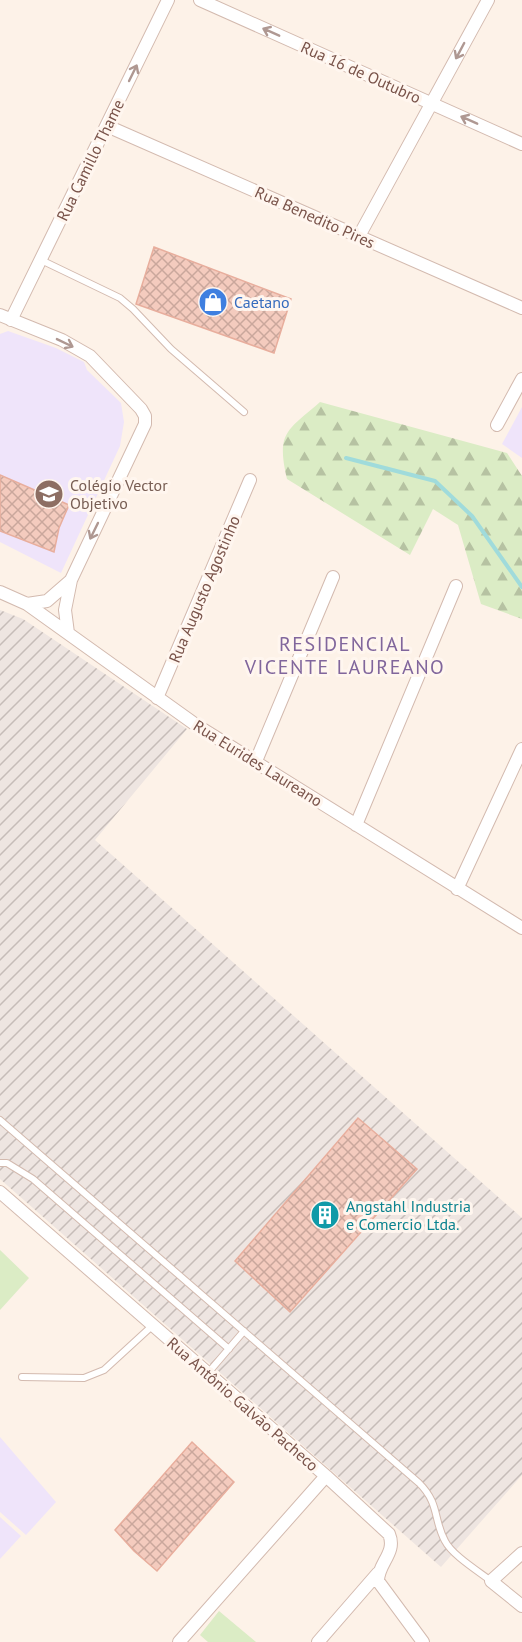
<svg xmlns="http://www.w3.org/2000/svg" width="522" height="1642" font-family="'PT Sans',sans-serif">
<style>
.industrial{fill:url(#industrial-furrows)}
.education{fill:#efe4fa}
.green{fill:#dbecc5}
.forest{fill:url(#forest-firs)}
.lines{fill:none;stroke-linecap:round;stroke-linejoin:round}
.stream{stroke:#a0dbdb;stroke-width:4}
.building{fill:url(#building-cross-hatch);stroke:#e8ae9d;stroke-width:1.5}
.lane-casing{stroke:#d3baaf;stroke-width:8}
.street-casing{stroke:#d3baaf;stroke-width:14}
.lane{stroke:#fff;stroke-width:6}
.street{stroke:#fff;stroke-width:12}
.oneway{stroke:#af9892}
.labels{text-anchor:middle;stroke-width:6;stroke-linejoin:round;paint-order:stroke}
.street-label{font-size:16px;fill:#79534a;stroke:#fff6ef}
.shop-label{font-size:16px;fill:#366cbe;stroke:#fff6ef;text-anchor:start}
.education-label{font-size:16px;fill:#785e54;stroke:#fff6ef;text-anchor:start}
.culture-label{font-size:16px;fill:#0d838f;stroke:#fff6ef;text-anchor:start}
.quarter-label{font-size:20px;letter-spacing:1.5px;fill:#81669c;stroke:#fff6ef}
</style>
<defs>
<pattern id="industrial-furrows" width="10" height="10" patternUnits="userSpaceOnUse" patternTransform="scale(1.5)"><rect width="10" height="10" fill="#eee5e1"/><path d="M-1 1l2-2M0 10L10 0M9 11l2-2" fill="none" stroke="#c6bcb8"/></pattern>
<pattern id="forest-firs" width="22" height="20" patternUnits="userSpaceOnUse" patternTransform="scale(1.5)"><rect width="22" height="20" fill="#dbecc5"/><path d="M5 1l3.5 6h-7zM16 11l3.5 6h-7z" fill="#b6c2a2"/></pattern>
<pattern id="building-cross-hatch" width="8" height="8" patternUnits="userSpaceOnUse" patternTransform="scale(1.5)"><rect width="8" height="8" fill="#f4cbbe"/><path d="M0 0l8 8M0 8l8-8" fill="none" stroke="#caa79c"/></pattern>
</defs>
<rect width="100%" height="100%" fill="#fdf2e8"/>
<path class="industrial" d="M0 610 23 619 187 729 95 840 522 1218V1475L441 1567 0 1179Z"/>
<path class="education" d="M8 331 56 348 84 362 87 370 121 403 124 422 120 446 61 573 0 542V334Z
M522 407V458L502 444Z
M0 1437 56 1502 26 1535 0 1512Z
M0 1517 21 1536 0 1559Z"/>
<path class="green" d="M0 1250 29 1278 0 1310Z
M219 1611 256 1642H208L200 1635Z"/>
<path class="forest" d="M320 402 507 453 522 476V619L481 604 458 525 433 509 410 555 287 479C276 432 287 431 320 402Z"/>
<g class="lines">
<path class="stream" d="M346 458 435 481 472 516 522 587"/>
</g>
<path class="building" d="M154 247 291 299 274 353 136 304Z
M0 475 69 505 59 528 54 552 0 531Z
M358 1118 417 1169 290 1312 235 1261Z
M192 1442 234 1482 157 1571 134 1551 115 1530Z"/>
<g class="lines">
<g class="lane-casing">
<path id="lane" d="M41 260 120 298 133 309 171 349 244 412
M0 1120 419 1483C440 1504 433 1519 445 1541 452 1555 478 1571 491 1581
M0 1163H7L33 1179 229 1349
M208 1373 244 1331
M22 1377 84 1378 104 1370 152 1326"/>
</g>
<g class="street-casing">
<path id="street" d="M200 0 522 144
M107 126 522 308
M359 236 488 0
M0 315 62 340 90 356 141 409 145 416V424L71 580 65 610 68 633
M11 320 168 0
M497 425 522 379
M0 592 27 604 196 725 522 928
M27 604 47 601 70 581
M157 698 250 480
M256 761 333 577
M356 825 456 586
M457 889 522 749
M0 1192 326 1476 389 1534C397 1553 378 1563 378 1581L423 1642
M522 1553 491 1581 522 1606
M179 1642 326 1476
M318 1642 378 1573"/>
</g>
<use href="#lane" class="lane"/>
<use href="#street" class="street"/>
</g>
<defs><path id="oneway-shaft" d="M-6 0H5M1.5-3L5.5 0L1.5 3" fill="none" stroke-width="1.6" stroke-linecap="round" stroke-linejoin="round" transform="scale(1.5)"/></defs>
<g class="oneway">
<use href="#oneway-shaft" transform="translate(271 32) rotate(-156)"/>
<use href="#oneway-shaft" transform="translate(460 51) rotate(118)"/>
<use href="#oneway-shaft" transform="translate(133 73) rotate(-64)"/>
<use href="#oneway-shaft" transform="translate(469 120) rotate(-156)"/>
<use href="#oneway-shaft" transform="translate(65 343) rotate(26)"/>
<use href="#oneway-shaft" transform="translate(94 531) rotate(116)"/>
</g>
<defs>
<g id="shop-disc" transform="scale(1.5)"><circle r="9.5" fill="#3f7fe0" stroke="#fff6ef"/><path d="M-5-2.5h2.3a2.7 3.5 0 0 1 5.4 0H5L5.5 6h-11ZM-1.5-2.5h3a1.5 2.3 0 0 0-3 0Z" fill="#fff"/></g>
<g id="school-disc" transform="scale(1.5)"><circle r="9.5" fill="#8d6e63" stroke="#fff6ef"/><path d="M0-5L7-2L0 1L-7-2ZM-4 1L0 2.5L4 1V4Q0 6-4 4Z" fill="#fff"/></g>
<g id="building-disc" transform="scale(1.5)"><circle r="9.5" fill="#0f9aa8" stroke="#fff6ef"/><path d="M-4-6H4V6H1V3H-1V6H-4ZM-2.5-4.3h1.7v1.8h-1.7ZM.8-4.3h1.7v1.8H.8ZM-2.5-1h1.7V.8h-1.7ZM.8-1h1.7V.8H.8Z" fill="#fff"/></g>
</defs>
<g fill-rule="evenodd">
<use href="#shop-disc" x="213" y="302"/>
<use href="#school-disc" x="49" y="494"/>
<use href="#building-disc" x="325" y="1215"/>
</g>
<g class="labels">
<g class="street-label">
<text transform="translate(361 72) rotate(24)" y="6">Rua 16 de Outubro</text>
<text transform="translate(90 160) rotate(-64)" y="6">Rua Camillo Thame</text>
<text transform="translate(315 217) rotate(24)" y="6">Rua Benedito Pires</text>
<text transform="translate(204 589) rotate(-67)" y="6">Rua Augusto Agostinho</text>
<text transform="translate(258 763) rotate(32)" y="6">Rua Eurides Laureano</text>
<text transform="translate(243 1404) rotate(41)" y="6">Rua Antônio Galvão Pacheco</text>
</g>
<g class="shop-label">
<text x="234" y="308">Caetano</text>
</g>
<g class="education-label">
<text x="70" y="491">Colégio Vector<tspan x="70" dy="18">Objetivo</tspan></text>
</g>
<g class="culture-label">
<text x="346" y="1212">Angstahl Industria<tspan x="346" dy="18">e Comercio Ltda.</tspan></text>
</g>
<g class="quarter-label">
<text x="345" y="651">RESIDENCIAL<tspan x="345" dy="23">VICENTE LAUREANO</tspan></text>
</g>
</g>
</svg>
